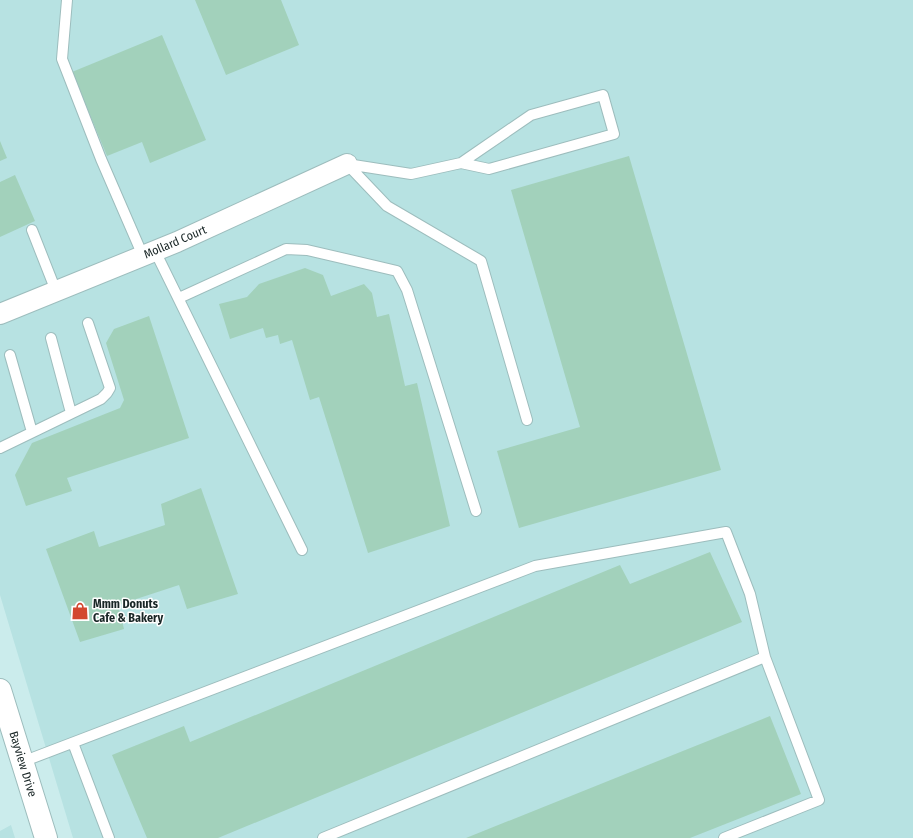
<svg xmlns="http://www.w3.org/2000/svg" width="913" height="838" font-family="'Fira Sans Condensed',sans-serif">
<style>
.built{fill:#b7e2e2}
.building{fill:#a2d1bb}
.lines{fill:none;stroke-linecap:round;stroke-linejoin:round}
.service-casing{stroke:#9dbdbd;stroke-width:12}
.minor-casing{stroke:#9dbdbd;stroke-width:22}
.tertiary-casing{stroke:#9dbdbd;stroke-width:24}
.service{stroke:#fff;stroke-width:10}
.minor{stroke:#fff;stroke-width:20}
.tertiary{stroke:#fff;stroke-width:22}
.labels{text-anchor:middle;stroke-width:3;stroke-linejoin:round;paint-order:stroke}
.street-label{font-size:12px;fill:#192626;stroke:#fff}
.poi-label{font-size:12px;font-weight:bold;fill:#192626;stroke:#fff;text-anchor:start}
</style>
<rect width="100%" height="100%" fill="#cbecec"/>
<path class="built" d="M0 0H913V838H73L0 595Z
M11 825 15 838H0V831Z"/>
<path class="building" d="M195 0H281L299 45 226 75Z
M162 35 206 140 150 163 142 142 107 156 72 72Z
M0 141 7 158 0 161Z
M629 156 721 470 519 528 497 451 580 427 511 190Z
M15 175 35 221 0 237V182Z
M305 268 323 275 331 296 364 284 372 293 377 317 389 314 405 386 417 383 450 526 368 553 319 397 310 400 292 340 280 344 278 335 266 338 263 328 230 339 219 304 247 297 259 284Z
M149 316 189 438 67 478 72 491 26 506 15 475 32 443 120 408 124 400 106 343 114 329Z
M201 488 238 594 187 609 179 585 118 605 124 629 80 642 46 549 94 531 99 547 165 525 161 504Z
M710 552 742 622 218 838H147L112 755 184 726 190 742 620 565 630 584Z
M770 716 801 794 690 838H466Z"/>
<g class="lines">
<g class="service-casing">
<path id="service" d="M67 0 62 59 101 159 143 256
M347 164 411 174 461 163 489 169 614 134 603 95 531 115 461 163
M347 164 387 206 481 261 527 420
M32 230 56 291
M155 251 302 550
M179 298 286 249 307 250 397 271 407 290 476 511
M51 338 71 413
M10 355 32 432
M0 448 101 399 107 393 110 388 88 323
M73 743 109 838
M22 762 535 566 726 532 750 594 765 657 819 800 724 838
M323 838 765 657"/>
</g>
<g class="minor-casing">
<path id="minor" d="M0 314 177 242 347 164"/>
</g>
<g class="tertiary-casing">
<path id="tertiary" d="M0 690 46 838"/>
</g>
<use href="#service" class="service"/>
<use href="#minor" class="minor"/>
<use href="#tertiary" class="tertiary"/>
</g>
<defs>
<g id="shop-bare" transform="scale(1.38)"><path d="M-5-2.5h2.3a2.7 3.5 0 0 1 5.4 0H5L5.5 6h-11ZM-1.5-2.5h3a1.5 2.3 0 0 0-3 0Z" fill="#d3482f" stroke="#fff" stroke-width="2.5" paint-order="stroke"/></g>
</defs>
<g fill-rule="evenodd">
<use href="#shop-bare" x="80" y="611"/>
</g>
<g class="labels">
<g class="street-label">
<text transform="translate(175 242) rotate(-23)" y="4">Mollard Court</text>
<text transform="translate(23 764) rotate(73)" y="4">Bayview Drive</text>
</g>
<g class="poi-label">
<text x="93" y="608">Mmm Donuts<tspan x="93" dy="14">Cafe &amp; Bakery</tspan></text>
</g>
</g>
</svg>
